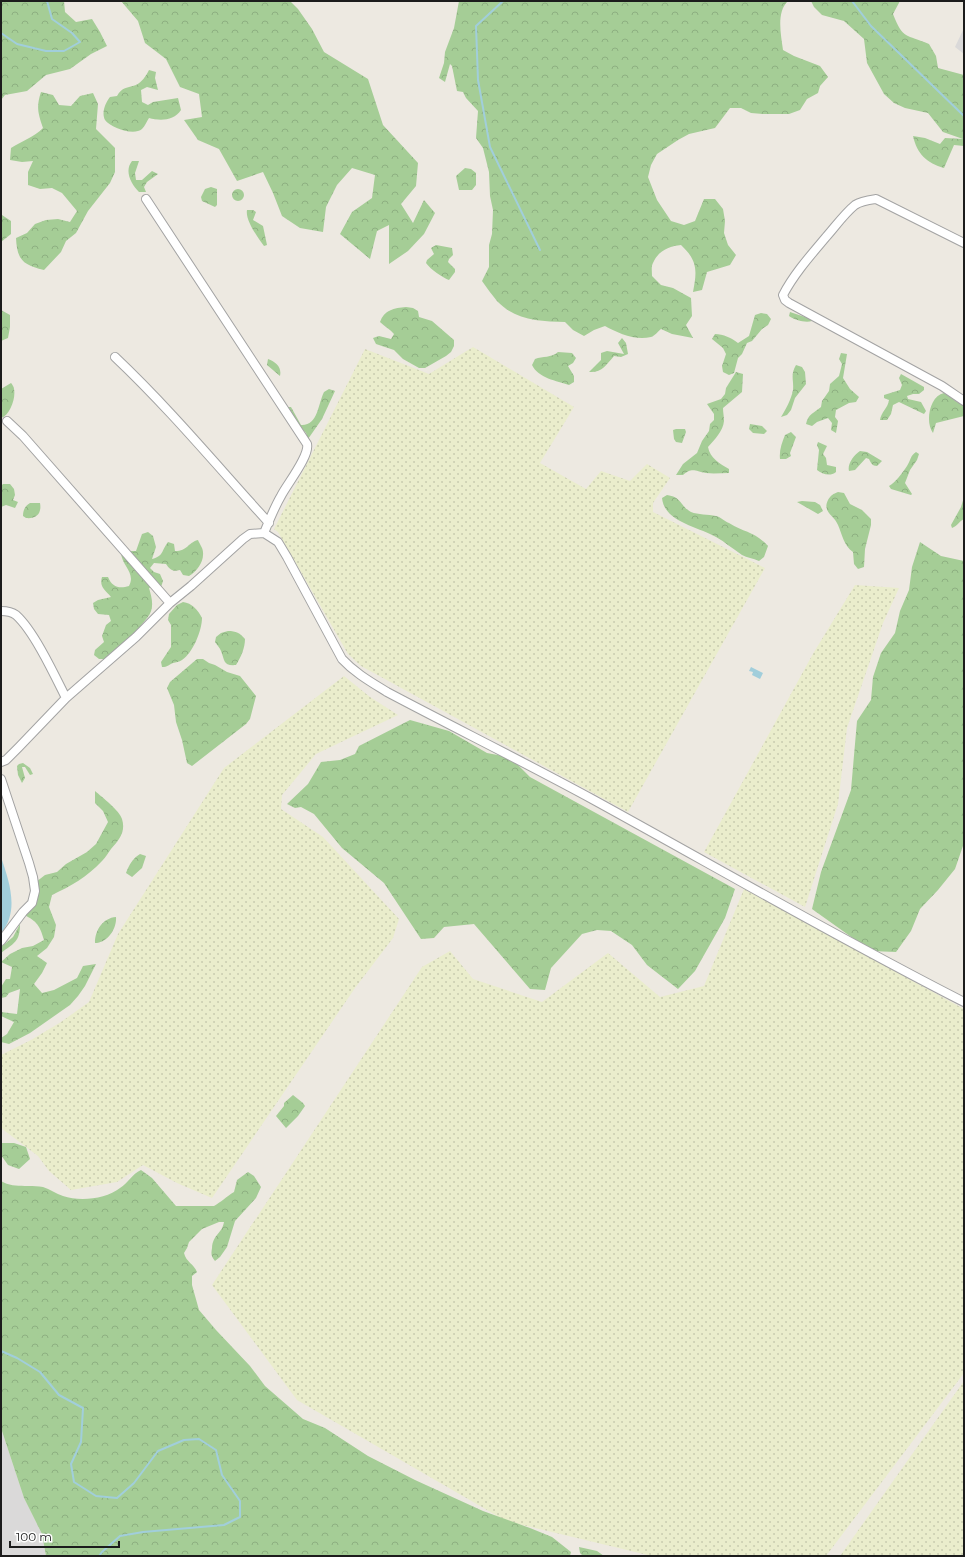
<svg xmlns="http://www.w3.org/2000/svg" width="965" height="1557" font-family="Montserrat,sans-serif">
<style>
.residential{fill:#dad9d9}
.farmland{fill:url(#farmland-dots)}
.forest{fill:url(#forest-crowns)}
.water{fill:#a1cedb}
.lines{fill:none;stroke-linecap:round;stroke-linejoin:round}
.stream{stroke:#a1cedb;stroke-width:2}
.street-casing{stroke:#a3a3a3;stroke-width:10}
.street{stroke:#fff;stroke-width:8}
</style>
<defs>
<pattern id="farmland-dots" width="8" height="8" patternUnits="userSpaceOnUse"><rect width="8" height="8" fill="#eaedcc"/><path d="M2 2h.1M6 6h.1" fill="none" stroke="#c8cbaf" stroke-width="1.8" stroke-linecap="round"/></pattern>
<pattern id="forest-crowns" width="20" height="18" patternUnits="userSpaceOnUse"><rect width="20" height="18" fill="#a5cd96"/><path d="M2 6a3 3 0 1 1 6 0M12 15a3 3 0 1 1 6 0" fill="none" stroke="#8daf81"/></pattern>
</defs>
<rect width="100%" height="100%" fill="#ede9e1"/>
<path class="residential" d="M964 28V54L955 47Z
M1 1428 24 1498 42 1534 46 1556H1Z"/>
<path class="farmland" d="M473 347 574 407 540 463 586 489 601 471 630 481 647 464 670 478 653 503V512L765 568 628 812 361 666 348 654 278 532 274 529 365 349 429 374Z
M855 585 899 588 883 623 847 728 838 804 805 907 704 852 814 652Z
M344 676 370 697 398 715 316 754 282 795 281 809 323 837 399 919 393 938 355 988 212 1198 177 1183 143 1165 117 1182 71 1190 49 1171 38 1156 1 1128V1055L31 1040 61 1022 89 1002 118 934 224 768Z
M744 889 964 1009V1373L826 1556H764L763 1555 747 1556H652L506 1521 297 1400 212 1285 422 967 450 951 473 979 542 1002 608 953 660 997 704 986Z
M964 1381V1556H840Z"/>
<path class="forest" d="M1 1H64L65 12 76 22 92 19 100 32 107 46 91 54 70 69 46 75 27 91 5 95 1 100Z
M121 1H290L298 9 312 29 324 52 368 79 383 125 418 163 416 186 401 204 413 223 424 200 435 213 424 234 408 251 389 264V225L377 231 370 259 340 234 352 212 372 198 375 175 352 168 337 185 326 207 323 232 300 228 282 216 273 193 263 172 237 181 219 149 198 140 184 120 202 117 199 94 180 87 166 59 145 43 138 21Z
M459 1H788C776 12 781 35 783 50L794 56 820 66 828 77 820 86 818 93 807 99 800 110 789 114H763L751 113 741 108H730L715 128 689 134 678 140 657 154 651 165 648 177 657 200 671 221 684 225 695 221 704 199H715L723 209 725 221 724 233 728 245 736 255 730 265 707 272 702 290 693 292C697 271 698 261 681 245 669 246 658 251 653 263 651 266 652 272 652 276L661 285 673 288 691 298 692 316 686 325 693 338 672 334 661 329C658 331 655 336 651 337 635 341 618 333 605 326L594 330 584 336 573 330 565 322C540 321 516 321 497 301 492 295 487 288 482 281L489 267V245L492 234 493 210 490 196 489 172 483 148 476 138 478 111 466 98 463 92 457 91 452 66 450 64 445 82 439 78 444 63 445 52 454 28Z
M811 1H900L893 14C903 40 906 34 929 44L936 56 938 68 964 75V146L954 145 944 168C927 163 917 154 913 136L925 138 940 144 945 138 963 139 943 132 928 113 905 108 894 103 884 94 867 63 864 39 844 21 822 15 814 7Z
M149 70 156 72 155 78 158 90 147 87 141 90 142 102 148 105 153 102 178 98 181 110C174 121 160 121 149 118 147 121 145 126 142 129 134 136 111 128 105 120 101 112 106 102 110 97L117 96C122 87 127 88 136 85 142 82 146 76 149 70Z
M41 92 53 95 59 105 71 106 80 96 93 93 98 104 96 129 115 148V172L110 183 88 211 76 233 66 241 61 252 44 270C23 265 17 260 16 238L27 233 35 224 46 220 58 219 70 222 77 211 62 193 52 188 40 189 28 185V172L33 161 22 162 10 160 11 148C22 141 34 137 43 128 38 113 36 107 41 92Z
M132 161H139L135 173 136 180H142L152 171 158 174 147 182 144 187 146 192H139C131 184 124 171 132 161Z
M465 168 471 169 476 173V185L472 190H459L456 176Z
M211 187 217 189V205L215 207 202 201 201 197 205 189Z
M232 195a6 6 0 1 1 12 0a6 6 0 1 1-12 0Z
M247 210H253L256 212 253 220 263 226 267 245 264 246C258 238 245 220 247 210Z
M2 215 11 221V234L1 242Z
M436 245 452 248 453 255 449 259 448 262 455 269V272L449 280C443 278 430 269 426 263L427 260 434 254 431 248Z
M406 307 413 308 418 311 419 317 432 321 454 340V346L451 352 446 356 425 368H419L403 359 394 350 376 344 373 338 379 336 391 339 394 334C390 329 385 327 380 322 384 310 394 308 406 307Z
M1 310 10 315V327L8 338 1 341Z
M790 312 808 318 812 321C805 323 795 320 789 316Z
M761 313 767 314 771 319 768 325 762 329 752 341 747 343 742 354 738 358 734 373 729 375 723 372 722 366 726 354 723 348 712 339 715 334C723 334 732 338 738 343L749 336 755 315Z
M622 338 626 343 628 354 621 357 614 356C606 365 602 373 589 372L601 360V353L607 351 624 354 618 343Z
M558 352 572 353 576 358 573 363 568 366 574 376V382L569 385C557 381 538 378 532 365L535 359C543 356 551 358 558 352Z
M841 353 847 354 843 378 850 389 859 397 856 402 849 403 836 410 835 417 838 421 836 433 831 430 832 423 828 418 817 422 812 426 806 424C808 414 814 413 821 407L822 401 829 391 830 384 839 376 842 364 839 359Z
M268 359C276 362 282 367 280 376L267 365Z
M796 365 802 367 805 372 806 384 795 398 791 410 787 415 781 417C786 409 791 400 793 390 794 380 790 375 796 365Z
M736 372 743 374 742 392 723 408C723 412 724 417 724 421 723 431 715 439 708 447 710 458 720 464 729 469V473C721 473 714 474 706 473 695 471 692 467 683 475H676L683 464 697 453 702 441 709 431 710 424 714 420V414L707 404 721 399 725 394 726 388Z
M901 374 924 387V390L919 394H913L907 396 908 399 921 402 926 411 924 414 899 402 893 405 891 414 887 420H880C881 412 888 408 889 400L884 398V395L900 390 902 385 899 378Z
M11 383C12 384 14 387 14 389 16 398 10 415 1 418V389Z
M329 389 335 391 322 419 308 439 306 433 294 419 288 407H291L301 425C318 426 318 404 324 392Z
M944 393 957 402 964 404V416L936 423 933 433C925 423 929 396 944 393Z
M750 424 762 426 767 431 764 434 753 433 749 429Z
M676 429H685L686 432 682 443 676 442 674 439 673 430Z
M791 432 796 437 790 453 791 456 786 459H780C779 450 782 443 785 435Z
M818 442 827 446 823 454 826 458 827 465 836 467V472C830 477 822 474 817 470L819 450 817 445Z
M860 451 867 452 882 461 877 466C872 466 871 463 869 459L866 458 855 470 849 471C847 464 854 455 860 451Z
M916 452 919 454 917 460 910 470 905 483 912 494 911 495 891 489 889 486C895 483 903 472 907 466 911 460 910 456 916 452Z
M3 484H10L14 489 15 495 13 500 18 502 15 508 6 505 1 507V486Z
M838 492 844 493 850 504 862 510 871 519V525L865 549 864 567 858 569 854 564 853 552C844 546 842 534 838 525 834 515 822 512 828 500 831 495 833 494 838 492Z
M667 495C682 497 680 506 691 512 698 515 708 514 716 516 721 517 724 521 729 523 745 533 754 531 768 546L764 557 759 561C753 558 747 558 742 555 733 549 725 542 716 537 699 527 664 522 662 498Z
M964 497V519C959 521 958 526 952 528L951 525 961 507Z
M802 501 815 502 820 505 823 511 818 514 797 502Z
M30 503H40C42 514 36 519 26 518L23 516C23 510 25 506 30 503Z
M148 532 153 536 156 547 152 559C164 556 161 551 168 542L174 544 175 551C188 551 187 543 198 540 199 543 203 548 203 552 204 562 197 571 189 576L183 575 180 570C173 572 170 570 166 564L154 563 150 568 154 572 160 574 163 581 161 587 156 586 149 588C152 598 155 609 147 618 143 623 140 626 138 631L106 659H99L94 655 95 650 104 642 102 636 106 625 111 621 109 615 98 614 94 609 93 603 98 600 111 597C105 590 99 587 102 577H108C112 587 119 589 129 586 136 573 122 566 121 553L124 548 130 551H136L142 534Z
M920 542 941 556 964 561V843L955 869 938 890 920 909 911 931 896 952 871 951 812 909 821 872 851 790 857 721 871 700 873 677 881 653 895 633 900 611 909 590 912 567Z
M183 602C192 603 198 610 202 618 202 630 193 653 182 660 179 662 176 662 173 663 168 665 168 667 162 667L161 662 171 647V625L168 620 169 614 177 605Z
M228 631C236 631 240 633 245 639 245 648 241 657 236 665 223 666 225 661 221 651 220 648 217 645 215 642L216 637 221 633Z
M197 659H203L209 663 215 665 227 672 240 676 256 696 250 719 246 724 192 766 187 763 182 740 176 722 174 705 167 688 170 682Z
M410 720 449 731 487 753 503 756 518 765 530 777 735 889 725 918 695 971 678 989 647 965 632 945 611 931 597 930 582 934 551 968 545 990 530 989 474 924 444 927 434 938 421 939 384 883 342 848 314 814 301 807 295 808 287 804 308 784 321 762 340 760 355 754 359 746Z
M23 763 30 768 33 774 30 775 25 767H22L25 778 22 783 18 775 17 766 19 764Z
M95 791C102 797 120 811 122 819 126 832 119 840 111 849 108 853 106 857 102 861 87 877 71 886 52 895L49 907 56 925 54 937 47 948 37 956 47 963 42 973 34 984 42 993 54 990 77 978 83 966 96 964 85 986 78 996 70 1005 30 1033 9 1044 1 1042V1038L7 1034 14 1022 1 1016V1012L17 1014 20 989 9 993 6 997 1 998V987L6 979H10L12 967 1 962 10 954 22 948 33 946 44 940C40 926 37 921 24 915L36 882 45 875 57 872 66 864 87 852 96 844 108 822 103 811 95 803Z
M140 854 146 856 142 868 132 877 126 873C129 865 133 858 140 854Z
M116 917C117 929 107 943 95 943 95 930 103 918 116 917Z
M20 924C20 942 14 943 1 953V947L13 937Z
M293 1095 303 1103 305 1106 298 1116 286 1128 276 1116 284 1106V1103Z
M2 1143H14L26 1147 30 1159 19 1169 8 1165 1 1155Z
M141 1170 152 1178 176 1206H214C221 1202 226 1197 234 1192L237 1180 248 1172 254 1176 261 1187 256 1198 235 1221 227 1247 220 1257 215 1261C211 1256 211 1254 212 1248 213 1234 222 1234 224 1222H219L202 1229 189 1242 187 1248 184 1253C186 1262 194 1264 197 1272L192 1276V1285L199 1310 216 1330 250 1366 265 1386 303 1419 325 1428 368 1456 415 1480 483 1511 530 1528 552 1537 571 1552 570 1556H46L42 1534 24 1498 1 1428V1181C14 1189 29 1184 43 1187 50 1189 56 1194 63 1196 80 1202 106 1199 120 1188 128 1183 132 1174 141 1170Z
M579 1547 597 1551 604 1556H583L580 1553Z"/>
<path class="water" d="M751 667 763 673 760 679 752 675 753 672 749 671Z
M1 857C9 881 20 911 1 933Z"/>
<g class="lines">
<path class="stream" d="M500 1 502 2 476 26 478 80 490 147 540 250
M852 1 871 26 964 116
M1 33 17 44 46 51H64L80 42 72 33 52 19 47 1
M1 1351 17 1358 40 1372 59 1395 83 1408 81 1442 71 1464 74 1482 96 1496 117 1498 134 1483 158 1451 184 1440 199 1439 216 1450 222 1475 240 1501V1517L224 1525 143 1532 120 1536 102 1552 99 1556"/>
<g class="street-casing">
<path id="street" d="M146 199 307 444C310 456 287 484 281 496 274 508 269 521 264 533
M964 243 876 199C869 200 861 201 855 205 844 214 835 227 826 237 810 256 794 274 783 295L785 300 789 303 942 386 964 401
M115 357C170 409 218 467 269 523
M7 421 23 436 170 603
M1 611C6 611 12 612 16 615 34 631 55 676 66 698
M1 762 6 760 19 747 66 698 136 637 170 603 191 586 243 539 250 534 264 533 278 542 287 557 342 659C355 673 371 682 387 692 455 728 524 762 592 799 716 867 838 938 964 1002
M1 779 29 863 33 877 35 891 32 903 23 912 1 941"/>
</g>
<use href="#street" class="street"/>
</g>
<rect width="965" height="1557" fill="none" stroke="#1c1c1c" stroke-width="4"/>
<path d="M10 1541v6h109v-6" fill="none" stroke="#1c1c1c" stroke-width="2"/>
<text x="16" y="1541" font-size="12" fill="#1c1c1c" stroke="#ffffff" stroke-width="3" paint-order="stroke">100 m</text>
</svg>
